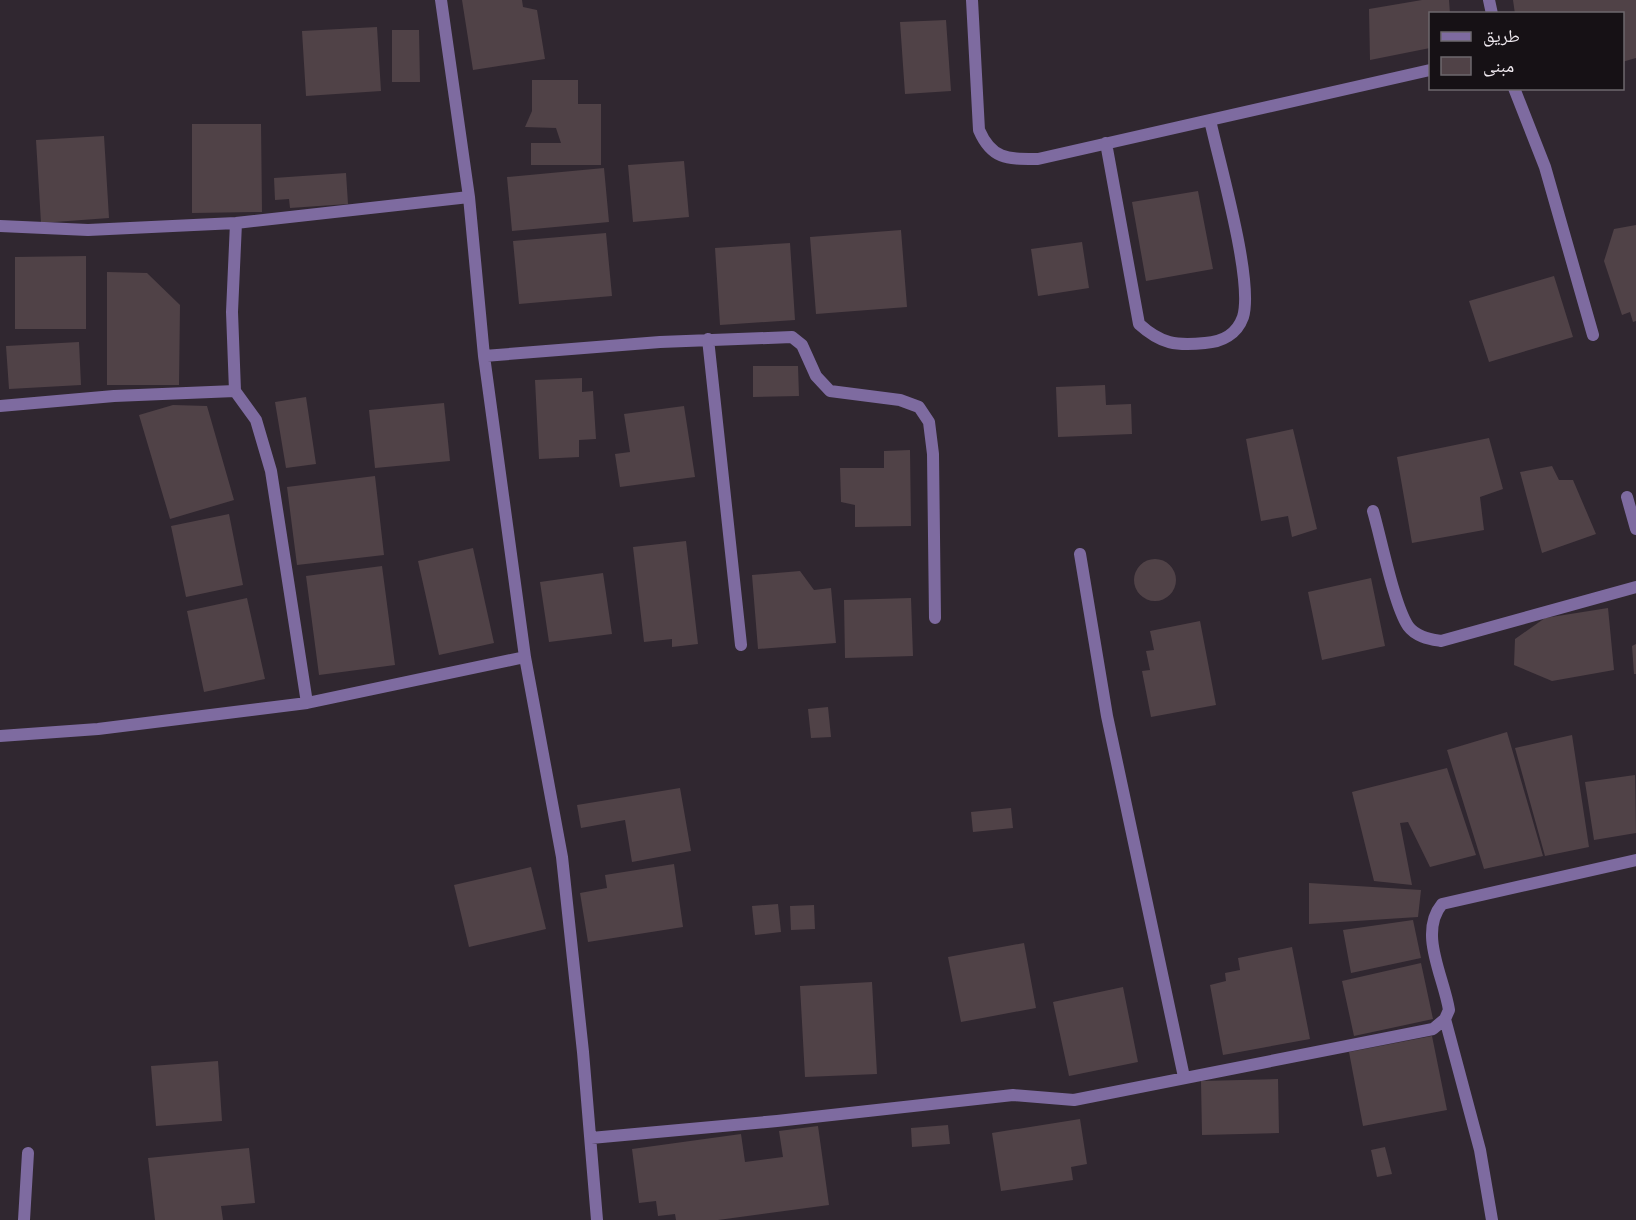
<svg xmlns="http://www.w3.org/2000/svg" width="1636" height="1220" font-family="'Zilla Slab','Noto Naskh Arabic',serif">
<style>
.building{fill:#504247}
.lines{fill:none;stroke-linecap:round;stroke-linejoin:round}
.minor{stroke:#7e6ba0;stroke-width:12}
</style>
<rect width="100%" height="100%" fill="#302730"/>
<path class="building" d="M462 0H522L523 7 537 10 545 59 473 70Z
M1422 0H1449L1450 14H1430V48L1370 60 1369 9Z
M1513 0H1636V58L1622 62V14H1515Z
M946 20 951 91 905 94 900 22Z
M377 27 381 91 306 96 302 31Z
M392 30H419L420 82H392Z
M532 80H578V104H601V165H531V143H561L556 128 525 127 532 111Z
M192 124H261L262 212 192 213Z
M104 136 109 218 41 223 36 140Z
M684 161 689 217 633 222 628 165Z
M604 168 609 222 512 231 507 177Z
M346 173 348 204 290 208 289 199 275 200 274 178Z
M1198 191 1213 269 1146 281 1132 202Z
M1636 225V321L1633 322 1630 312 1622 315 1604 261 1614 229Z
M901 230 907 307 816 314 810 237Z
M606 233 612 296 519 304 513 241Z
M1082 242 1089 288 1038 296 1031 249Z
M790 243 795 320 720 325 715 248Z
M86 256V329H15V257Z
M107 272 147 273 180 305 179 385H107Z
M1554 276 1573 337 1489 362 1469 301Z
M79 342 81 385 9 389 6 346Z
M753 366H798L799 396 753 397Z
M582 378V392L593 391 596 439 579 440V457L539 459 535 380Z
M1105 385 1106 405 1131 404 1132 434 1058 437 1056 387Z
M306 397 316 464 286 468 275 402Z
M444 403 450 461 375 468 369 410Z
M173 405 207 406 234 500 170 519 139 415Z
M684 406 695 477 620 487 615 454 630 452 624 414Z
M1293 429 1317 529 1292 537 1288 516 1261 521 1246 439Z
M1489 438 1503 489 1480 497 1484 530 1412 543 1397 457Z
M910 450 911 526 855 527V505L841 502 840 468H884V451Z
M1552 466 1559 480H1573L1596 534 1542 553 1520 472Z
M375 476 384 555 297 565 287 487Z
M229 514 243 585 186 597 171 526Z
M686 541 698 644 672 647V639L644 642 633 547Z
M473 548 494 643 439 655 418 561Z
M1134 580a21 21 0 1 1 42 0a21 21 0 1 1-42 0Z
M382 566 395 665 319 675 306 576Z
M800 571 814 590 831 588 836 643 758 649 752 575Z
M603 573 612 634 549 642 540 582Z
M1371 578 1385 646 1322 660 1308 592Z
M247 598 265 679 204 692 187 611Z
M911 598 913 656 845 658 844 600Z
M1608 608 1614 670 1552 681 1514 665 1515 639 1545 618Z
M1200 621 1216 705 1151 717 1142 671 1150 670 1146 651 1154 650 1150 631Z
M1636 644V674H1634L1632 646Z
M828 707 831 737 811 738 808 709Z
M1507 732 1543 856 1484 869 1447 750Z
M1572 735 1589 847 1545 856 1515 748Z
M1447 768 1476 855 1430 867 1408 822 1400 823 1412 885 1374 881 1352 792Z
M1635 775 1636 833 1594 840 1585 782Z
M680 788 691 851 632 862 625 820 581 828 577 805Z
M1011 808 1013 828 973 832 971 812Z
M674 864 683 927 588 942 580 893 607 888 605 875Z
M531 867 546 929 469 947 454 885Z
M1309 883 1421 890 1418 917 1309 924Z
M778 904 781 932 755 935 752 906Z
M814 905 815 929 791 930 790 906Z
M1413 920 1421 958 1351 973 1343 930Z
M1024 943 1036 1008 961 1022 948 957Z
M1292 947 1310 1039 1223 1055 1210 985 1226 981 1225 973 1240 970 1238 958Z
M1421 963 1433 1019 1354 1036 1342 981Z
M872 982 877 1074 805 1077 800 986Z
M1123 987 1138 1062 1069 1076 1053 1002Z
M1432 1036 1447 1110 1363 1126 1349 1052Z
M218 1061 222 1121 156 1126 151 1066Z
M1278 1079 1279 1133 1202 1135 1201 1081Z
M1080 1119 1087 1164 1071 1167 1073 1180 1001 1191 992 1133Z
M948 1125 950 1144 912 1147 911 1128Z
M818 1126 829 1205 718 1220H676L675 1214 658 1216 656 1201 639 1203 632 1149 741 1134 745 1162 783 1157 779 1131Z
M1385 1147 1392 1174 1377 1177 1371 1150Z
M249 1148 255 1203 221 1206 223 1220H155L148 1158Z"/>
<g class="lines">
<path class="minor" d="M441 0 469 197 484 356 525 657 562 857 583 1052 597 1220
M972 0 979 130C992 160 1008 159 1038 159L1430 70
M1489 0 1492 14
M1514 88 1545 167 1593 335
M1106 143 1139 324C1161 344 1176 346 1205 343 1222 342 1237 334 1243 317 1254 281 1219 162 1210 120
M236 223 232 312 235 391 256 420 271 471 307 703
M0 226 88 230 236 223 469 197
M708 339 741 645
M484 356 660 342 792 337 802 345 816 376 830 391 900 400 919 407 929 422 933 454 935 618
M0 406 114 396 235 391
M1627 497 1636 529
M1373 511C1381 538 1394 605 1408 626 1416 637 1430 639 1441 641L1636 587
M1080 554 1107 716 1184 1077
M0 736 98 729 307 703 525 657
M1445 1019 1480 1150 1492 1220
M591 1138 777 1121 1013 1095 1074 1100 1433 1029 1445 1019 1449 1010C1444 977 1418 933 1442 904L1636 860
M24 1220 28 1153"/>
</g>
<rect x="1429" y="12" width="195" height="78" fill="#161115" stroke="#6d686d" stroke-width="1.5"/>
<rect x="1441" y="32" width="30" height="9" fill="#7e6ba0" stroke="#6d686d" stroke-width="1.5"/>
<text x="1483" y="42" font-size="18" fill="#f0eaf0">طريق</text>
<rect x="1441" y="57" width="30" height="18" fill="#504247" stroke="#6d686d" stroke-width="1.5"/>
<text x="1483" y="72" font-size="18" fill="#f0eaf0">مبنى</text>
</svg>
